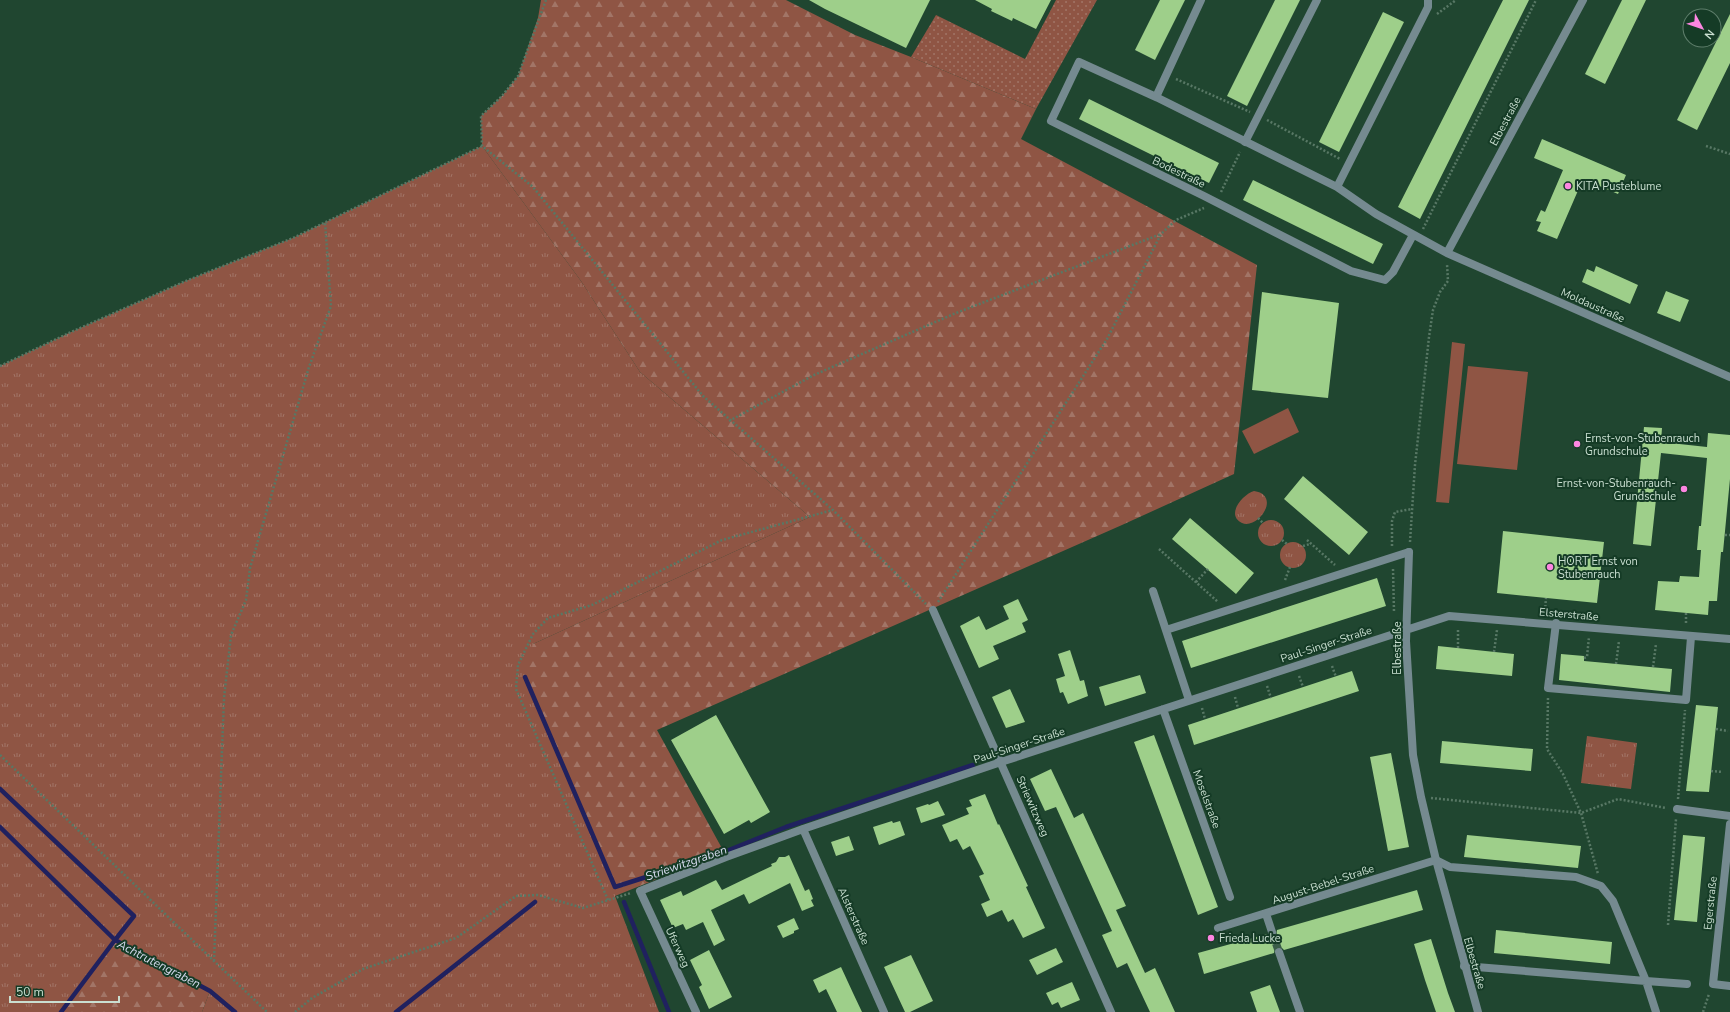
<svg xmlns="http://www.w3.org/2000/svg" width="1730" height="1012" font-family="'Nunito Sans',sans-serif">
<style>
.grass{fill:url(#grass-tufts)}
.forest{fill:url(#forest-firs)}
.garden{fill:url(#garden-dots)}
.pitch{fill:#8f5544}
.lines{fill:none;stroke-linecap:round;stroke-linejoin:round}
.stream{stroke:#20215f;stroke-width:4.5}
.building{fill:#9ecf8a}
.minor-tunnel{stroke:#3a5d48;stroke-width:8;stroke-dasharray:8 4;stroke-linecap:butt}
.path{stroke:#587865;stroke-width:2.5;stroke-dasharray:2 2;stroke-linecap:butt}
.service{stroke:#758a90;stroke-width:8}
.minor{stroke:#758a90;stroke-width:8}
.poi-dot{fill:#fd86e1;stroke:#153b26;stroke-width:1.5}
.labels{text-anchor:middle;stroke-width:4;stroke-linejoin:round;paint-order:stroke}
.street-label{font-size:11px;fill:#cadfd1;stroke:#153b26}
.poi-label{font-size:11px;fill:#cadfd1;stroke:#153b26;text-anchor:start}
.water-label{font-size:12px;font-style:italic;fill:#d8dcf0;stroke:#153b26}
</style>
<defs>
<pattern id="grass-tufts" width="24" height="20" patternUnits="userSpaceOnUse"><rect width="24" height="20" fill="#8f5544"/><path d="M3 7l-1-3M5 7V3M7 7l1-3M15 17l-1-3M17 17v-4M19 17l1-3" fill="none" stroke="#a27567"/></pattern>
<pattern id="forest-firs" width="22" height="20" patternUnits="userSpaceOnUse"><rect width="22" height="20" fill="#8f5544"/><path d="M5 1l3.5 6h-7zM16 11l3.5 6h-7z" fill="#a27567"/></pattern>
<pattern id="garden-dots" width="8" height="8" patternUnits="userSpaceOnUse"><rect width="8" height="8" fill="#8f5544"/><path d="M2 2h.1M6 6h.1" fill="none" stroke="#a27567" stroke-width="1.8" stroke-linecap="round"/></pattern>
</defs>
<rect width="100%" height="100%" fill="#204630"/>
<path class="grass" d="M482 146 581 281 640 372 810 517 533 644 615 887V896L659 1012H202L210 991 115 940 61 1012H0V366L69 333 188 280 293 238Z
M1254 491C1282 495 1258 530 1242 523 1225 515 1243 494 1254 491Z
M1258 533a13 13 0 1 1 26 0a13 13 0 1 1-26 0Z
M1280 555a13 13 0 1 1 26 0a13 13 0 1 1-26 0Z
M1587 736 1637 743 1631 789 1581 783Z"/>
<path class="forest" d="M541 0H786L855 35 911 57 1036 109 1021 139 1257 265 1234 474 1122 525 657 730 724 852 615 896V887L525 677 533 644 810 517 640 372 581 281 482 146 481 116 502 96 518 76 538 18Z
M115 940 210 991 202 1012H61Z"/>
<path class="garden" d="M1056 0H1097L1036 109 911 57 936 15 1025 59Z"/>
<path class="pitch" d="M1452 342 1465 344 1449 503 1436 502Z
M1468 366 1528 372 1517 470 1457 464Z
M1288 408 1299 432 1254 454 1242 431Z"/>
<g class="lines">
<path class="stream" d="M525 677 615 887 724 852 786 827 973 765
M0 789 134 916 115 940 0 827
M624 902 669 1012
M61 1012 115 940 210 991 235 1012
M396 1012 535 902"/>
</g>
<path class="building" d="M809 0H930L906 48 825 9Z
M975 0H1051L1036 29 1013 18 1012 21 991 11 992 9Z
M1160 0H1185L1155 60 1135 50Z
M1275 0H1300L1247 106 1227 96Z
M1503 0H1529L1420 219 1398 207Z
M1622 0H1646L1605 84 1585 74Z
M1383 12 1404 22 1339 152 1319 142Z
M1730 14V63L1697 130 1677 120Z
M1089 99 1219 163 1209 183 1079 119Z
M1542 139 1626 175 1618 194 1583 179 1557 239 1537 231 1541 222 1536 221 1541 210 1545 212 1563 170 1534 158Z
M1253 180 1383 244 1373 264 1243 200Z
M1596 266 1638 285 1630 304 1582 282 1587 269 1594 272Z
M1666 291 1689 300 1680 322 1657 313Z
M1262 292 1339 303 1328 398 1252 390Z
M1644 427 1662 428 1661 442 1707 447 1708 433 1730 435V479L1723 552H1721L1717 601H1709L1708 615 1655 610 1658 581 1679 582 1680 576 1699 577 1701 550H1697L1699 526H1701L1707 458 1661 453 1651 546 1633 544Z
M1303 476 1368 532 1349 555 1284 499Z
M1190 518 1254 573 1236 594 1172 539Z
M1503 531 1604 542 1597 603 1497 593Z
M1377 578 1386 606 1191 668 1182 641Z
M1018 599 1028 620 1022 623 1026 632 993 646 999 659 979 668 960 626 979 616 986 630 1009 619 1003 606Z
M1438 646 1514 654 1512 676 1436 669Z
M1070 650 1080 681 1084 680 1088 696 1068 704 1063 692 1060 693 1056 679 1065 676 1058 654Z
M1561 654 1584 656V661L1672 669 1670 692 1559 680Z
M1352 671 1359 691 1194 745 1188 725Z
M1140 675 1146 693 1105 706 1099 687Z
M1010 689 1025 722 1006 728 992 697Z
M1696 705 1718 707 1709 792 1686 791Z
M716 715 770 812 751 823 749 820 724 834 671 740Z
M1154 735 1218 907 1198 915 1134 742Z
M1442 741 1533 749 1531 771 1440 763Z
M1391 753 1409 847 1388 851 1370 757Z
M1051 769 1074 818 1083 813 1126 906 1116 910 1145 973 1155 968 1175 1012H1150L1127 963 1117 968 1102 935 1112 931 1056 807 1045 811 1030 779Z
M985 794 998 825 999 824 1028 886 1026 887 1045 928 1023 938 1013 919 1008 922 1002 910 987 917 981 904 990 900 979 876 984 874 970 846 963 850 957 839 950 842 942 825 969 814 966 808 972 806 969 800Z
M938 801 945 815 921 823 916 808 928 804 929 805Z
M892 821 893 823 900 821 905 835 879 845 873 827Z
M1467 835 1581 846 1578 868 1464 857Z
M1683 835 1705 837 1697 922 1674 920Z
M849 836 854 850 836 856 831 842Z
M789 855 805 891 809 889 813 899 811 900 814 906 802 911 790 883 749 904 744 894 711 910 725 940 714 946 703 922 686 930 683 924 673 928 660 900 681 891 683 896 716 880 722 890 772 866 771 864 776 862 779 857H785Z
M1417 890 1423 910 1284 950 1282 948 1278 947 1275 949 1274 953 1204 974 1198 953 1267 934 1269 936 1273 937 1276 935 1277 930Z
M794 918 799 929 794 931V933L783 938 777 926Z
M1496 930 1612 942 1610 964 1494 953Z
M1431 939 1448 993 1455 1012H1436L1425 980 1414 944Z
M1056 948 1063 962 1037 975 1029 960Z
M709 950 732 997 709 1009 699 987 702 985 690 960Z
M911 955 933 1001 910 1012H905L884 967Z
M841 967 853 993 862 1012H837L826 989 819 993 813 980Z
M1072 982 1080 1000 1061 1008 1058 1002 1052 1005 1046 993Z
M1270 985 1280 1012H1257L1250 992Z"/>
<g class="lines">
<path class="minor-tunnel" d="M1272 932 1279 952"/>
<path class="path" d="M546 0 518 76 502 96 481 116 482 146 533 187 703 396 833 510 926 604
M1437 14 1456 0
M1176 79 1250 112
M1267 120 1340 159
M1706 146 1730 154
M1221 192 1240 152
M1423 229 1536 0
M0 366 69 333 188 280 293 238 482 146
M729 421 814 375 956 313 1161 234
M1258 518 1263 523
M1725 535H1730
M1282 540 1287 544
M1307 540 1335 565
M1410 542 1415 465 1429 337 1433 310 1440 292 1448 281 1447 264
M1303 546 1310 544
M1392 546V521L1395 512 1412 509
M1159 549 1218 602
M1393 569 1394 612
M1285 580 1290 567
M1196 582 1208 569
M938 602 1107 339 1161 234 1176 220 1204 208
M1545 611 1546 598
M1686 623V613
M1458 648V628
M1494 652 1497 630
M1584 658 1587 657 1589 637
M1616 664 1619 641
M1332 666 1336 677
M1653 667 1656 644
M1299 676 1303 687
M1267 686 1271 698
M1235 697 1238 708
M1548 698 1547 749 1563 774 1581 813 1598 874
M1202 708 1205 719
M1716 729 1728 731
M0 755 267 1012
M1711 771 1723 772
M1431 798 1581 813 1618 799 1666 808
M1678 799 1685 710
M608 900 516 689 518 665 533 634 548 618 592 605 722 540 833 510
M1668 925 1676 819
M214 961 224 698 231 635 246 600 250 568 309 367 331 306 325 222
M295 1012 312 998 363 969 456 938 516 896 538 895 583 908 631 893
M1703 1012 1709 994"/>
<path class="service" d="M1153 591 1189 700
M1556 623 1548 688 1686 700 1691 637
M1166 630 1409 552
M1436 860 1450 867 1576 877 1601 886 1613 901 1646 981 1687 984
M1464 966 1646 981 1656 1012"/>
<path class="minor" d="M1156 97 1201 0
M1245 142 1317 0
M1337 187 1428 7V0
M1413 235 1393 272 1385 280 1351 271 1204 196 1051 121 1079 62 1156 97 1337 187 1376 214 1447 253 1730 377
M1447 253 1583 0
M1409 552 1406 641 1413 755 1421 797 1436 860 1478 1012
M933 610 1111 1012
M1163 709 1230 897
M1677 809 1730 816
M1730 824 1713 984 1730 986
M803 829 884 1012
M1266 914 1272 932
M1218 928 1436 860
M1279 952 1300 1012
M696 1012 640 891 726 857 803 829 1001 762 1449 616 1730 639"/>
</g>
<g class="poi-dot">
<circle cx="1568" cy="186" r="4"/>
<circle cx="1577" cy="444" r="4"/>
<circle cx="1684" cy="489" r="4"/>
<circle cx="1550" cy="567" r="4"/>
<circle cx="1211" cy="938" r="4"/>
</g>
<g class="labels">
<g class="street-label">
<text transform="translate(1505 121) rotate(-62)" y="4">Elbestraße</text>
<text transform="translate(1179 172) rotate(26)" y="4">Bodestraße</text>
<text transform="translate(1593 305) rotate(24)" y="4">Moldaustraße</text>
<text transform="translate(1569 614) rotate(5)" y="4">Elsterstraße</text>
<text transform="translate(1326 644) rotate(-18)" y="4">Paul-Singer-Straße</text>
<text transform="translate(1397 648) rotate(-90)" y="4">Elbestraße</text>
<text transform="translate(1019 745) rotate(-18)" y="4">Paul-Singer-Straße</text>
<text transform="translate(1207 799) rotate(70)" y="4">Moselstraße</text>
<text transform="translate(1033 806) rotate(66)" y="4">Striewitzweg</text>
<text transform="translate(1323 884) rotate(-18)" y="4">August-Bebel-Straße</text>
<text transform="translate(1710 903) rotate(-84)" y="4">Egerstraße</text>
<text transform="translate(854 916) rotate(66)" y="4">Alsterstraße</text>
<text transform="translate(678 947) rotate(65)" y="4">Uferweg</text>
<text transform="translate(1475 963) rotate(74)" y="4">Elbestraße</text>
</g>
<g class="poi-label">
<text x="1576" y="190">KITA Pusteblume</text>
<text x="1585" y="442">Ernst-von-Stubenrauch<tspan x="1585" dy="13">Grundschule</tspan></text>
<text x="1676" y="487" text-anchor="end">Ernst-von-Stubenrauch-<tspan x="1676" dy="13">Grundschule</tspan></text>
<text x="1558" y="565">HORT Ernst von<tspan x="1558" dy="13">Stubenrauch</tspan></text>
<text x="1219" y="942">Frieda Lucke</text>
</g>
<g class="water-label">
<text transform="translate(686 863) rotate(-19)" y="4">Striewitzgraben</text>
<text transform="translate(159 964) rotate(27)" y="4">Achtrutengraben</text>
</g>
</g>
<g transform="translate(1702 28) rotate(130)"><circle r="19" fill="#153b26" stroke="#5d7d6a"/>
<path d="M0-3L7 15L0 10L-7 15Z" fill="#fd86e1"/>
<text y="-6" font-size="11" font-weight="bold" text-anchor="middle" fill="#cadfd1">N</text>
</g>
<path d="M10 996v6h109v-6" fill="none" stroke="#cadfd1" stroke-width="2"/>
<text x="16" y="996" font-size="12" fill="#cadfd1" stroke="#153b26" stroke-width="3" paint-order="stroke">50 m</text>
</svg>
